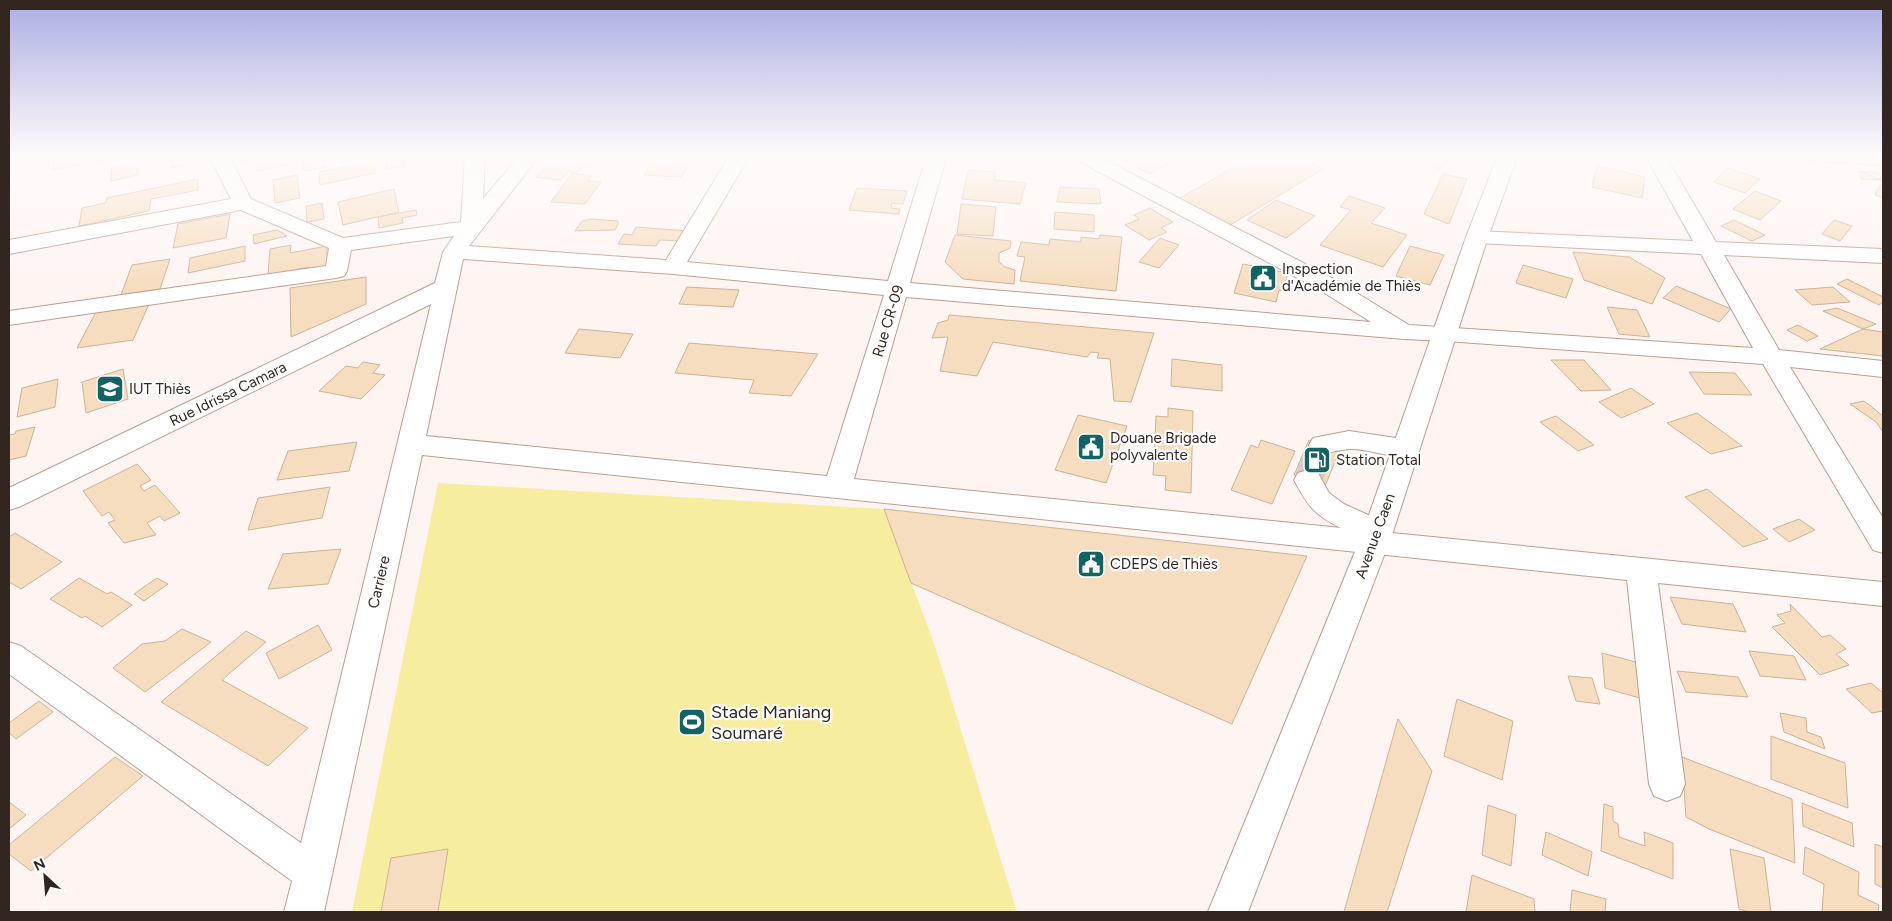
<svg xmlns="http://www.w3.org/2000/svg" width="1892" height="921" font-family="Figtree,sans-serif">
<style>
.green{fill:#f6ed9e}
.building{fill:#f6ddbf;stroke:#cbb396}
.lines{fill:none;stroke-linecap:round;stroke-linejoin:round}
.minor-tunnel{stroke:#d5cbc9;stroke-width:28;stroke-dasharray:28 14;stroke-linecap:butt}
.minor-casing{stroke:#c19c8f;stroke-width:2}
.highway-casing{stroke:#c19c8f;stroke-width:2}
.minor{fill:#fff;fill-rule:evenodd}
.highway{fill:#fff;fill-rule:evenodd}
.labels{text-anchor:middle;stroke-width:4.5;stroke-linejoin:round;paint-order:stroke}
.poi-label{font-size:15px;fill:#332520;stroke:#fff;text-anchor:start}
.street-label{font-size:15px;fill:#332520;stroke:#fff}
.near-poi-label{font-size:18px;fill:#332520;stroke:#fff;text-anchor:start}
</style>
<rect width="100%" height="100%" fill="#fef5f3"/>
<path class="green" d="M438 483 884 509 935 646 1017 912H352Z"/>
<path class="building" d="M56 155H112L111 159 52 170Z
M185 155H204L203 162 171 168 173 157Z
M235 155H278L234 163Z
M292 155H312L313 162 325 159 326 167 304 171 303 161 258 171 257 162Z
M387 155H405V166L386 169Z
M564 155H602L591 167 583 166 577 173 568 172 561 180 536 177 547 165 554 166Z
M657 155H690L683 165 688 166 681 177 644 175Z
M859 155H907L899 156 896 161 857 159Z
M1124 155H1182L1184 156 1150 174 1118 158Z
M1256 155H1291L1323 169 1230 225 1178 199Z
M1408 155H1444L1453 159 1439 169Z
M374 161 375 173 320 185 319 172Z
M138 162V175L111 181 112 167Z
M1597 166 1645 177 1642 198 1592 187Z
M1728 168 1760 179 1745 193 1713 182Z
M968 170 995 172V180L1026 183 1020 204 962 199Z
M1859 171 1879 173 1883 182 1881 180Z
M1859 171 1881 180 1861 179Z
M571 174 592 175 588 181 601 182 585 204 551 202Z
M1443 174 1467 179 1449 224 1424 214Z
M297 175 300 198 275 203 273 180Z
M198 179V190L151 199 149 211 79 226 82 208 105 203 107 198Z
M1880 185 1883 186V198L1875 195Z
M1060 187 1099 189 1101 204 1057 202Z
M857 188 907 191 903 204 892 203 891 208 900 209 899 214 849 210Z
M394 189 399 212 343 225 338 202Z
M1755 191 1781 201 1760 220 1733 209Z
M1349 196 1385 208 1371 223 1407 235 1383 267 1320 245 1351 210 1340 207Z
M1276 200 1315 216 1286 238 1247 220Z
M322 203 324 219 307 222 306 206Z
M961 204 996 207 993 236 957 234Z
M1150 208 1173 222 1161 228 1167 232 1149 240 1125 225 1139 219 1134 215Z
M416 210 417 215 402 218 403 223 379 228 378 217Z
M1055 212 1094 215V232L1054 229Z
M230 214 226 238 173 248 178 224Z
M591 219 618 221V224L615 230 575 231 582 221Z
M1734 220 1765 235 1752 241 1721 226Z
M1834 220 1852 226 1840 241 1822 234Z
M636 227 688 231 683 241 660 240 656 246 618 244 624 234 632 235Z
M277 230 287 236 254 244 253 235Z
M955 235 1011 241 1010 248 999 253V262L1005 267 1015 270 1014 284 963 279 945 262Z
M1100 235 1122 237 1116 291 1020 281 1025 257 1017 256 1021 242 1049 245 1050 239 1081 242V237L1099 239Z
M1160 238 1179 245 1159 268 1139 262Z
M291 245 290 253 327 246V266L309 269V267L268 275 270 249Z
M245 246V261L188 273 190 258Z
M1410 246 1444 255 1430 285 1396 276Z
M1573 252 1629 257 1665 278 1652 304 1584 280Z
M170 259 160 289 121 295 132 265Z
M1243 264 1288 273 1285 284 1291 285 1289 292 1279 290 1276 302 1234 293Z
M1523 265 1573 279 1566 298 1516 283Z
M366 277V304L291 337 290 288Z
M1847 279 1883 297V302L1879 305 1837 284Z
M1676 286 1731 309 1719 322 1663 298Z
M687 287 739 290 733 307 679 304Z
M1833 287 1850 302 1812 305 1795 290Z
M149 304 133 340 77 348 96 312Z
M1607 307 1637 310 1650 337 1619 334Z
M1837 308 1876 324 1863 329 1823 311Z
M949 315 1154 333 1131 402 1114 401 1110 359 1097 358 1099 353 1091 352 1087 357 993 342 977 376 940 371 948 337 932 338 938 323 948 320Z
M1798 325 1818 336 1807 341 1787 330Z
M579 329 633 334 620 358 565 353Z
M1863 329 1883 332V356L1820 349Z
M689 343 818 354 791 396 749 393 754 380 675 373Z
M1172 359 1222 365V391L1171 386Z
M1551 360H1584L1611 390 1581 391Z
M363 362 380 365 373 373 385 375 361 399 319 391 346 366 358 368Z
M123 369 128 399 86 413 82 382Z
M1689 372 1735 373 1752 395 1704 394Z
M58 379 55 407 17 417 22 388Z
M1631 388 1654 404 1621 418 1599 402Z
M1864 401 1883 416V432L1876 422 1850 404Z
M1168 408 1193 411 1191 493 1165 490 1166 476 1153 475 1156 416 1168 417Z
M1697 413 1742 446 1711 454 1667 423Z
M1078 415 1127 426 1106 483 1055 470Z
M1556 416 1594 445 1578 451 1540 422Z
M35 427 26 456 9 460V435L15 434 16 431Z
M1261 440 1295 451 1272 504 1231 490 1251 445 1258 448Z
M1309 440 1340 450 1325 486 1294 475Z
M357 442 349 471 277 480 288 451Z
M137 464 151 480 140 486 144 491 155 485 180 513 164 521 160 516 147 523 156 535 124 543 108 523 115 520 109 512 102 516 83 491Z
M330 487 322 518 248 530 258 498Z
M1707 489 1768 539 1743 547 1685 497Z
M884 509 1307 556 1232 724 911 583Z
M1799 519 1815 530 1789 542 1773 529Z
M15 533 62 562 21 589 9 582V537Z
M341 549 328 584 268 589 283 554Z
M79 578 107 594 111 592 132 605 102 627 85 616 82 618 50 599Z
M157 578 168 584 144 601 134 594Z
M1670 597 1733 604 1746 632 1682 624Z
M1790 604 1822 637 1830 635 1846 649 1836 654 1849 665 1820 675 1772 627 1785 623 1777 615 1791 611Z
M318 625 332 650 279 679 266 653Z
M182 629 211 642 145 692 113 668 142 644 165 641Z
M246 631 266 642 222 680 308 728 268 766 161 702Z
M1749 651 1794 656 1806 680 1760 676Z
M1602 653 1647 665 1650 701 1605 688Z
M1677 671 1738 677 1748 697 1686 692Z
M1568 676 1592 678 1600 704 1576 701Z
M1871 683 1883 693V711L1872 713 1846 689Z
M1457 699 1513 721 1502 780 1444 756Z
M39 701 53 712 16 739 9 733V723Z
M1780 713 1806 718 1807 732 1821 737 1825 749 1784 732Z
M1398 719 1432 771 1387 912H1344Z
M1771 736 1845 763 1848 808 1771 779Z
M115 757 143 776 31 871 9 854V845Z
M1682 757 1792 799 1795 863 1709 829 1686 817Z
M9 802 26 815 9 829Z
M1802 803 1852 823 1854 847 1803 826Z
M1604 804 1613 807V821L1618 824 1619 837 1645 846 1644 832 1673 843V879L1601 851Z
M1488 805 1516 815 1511 866 1482 855Z
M1546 832 1592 852 1588 876 1542 855Z
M1875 844 1883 847V888L1875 884Z
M1805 847 1859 872 1858 895 1879 905 1878 912H1822L1824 884 1803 874Z
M448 849 438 912H381L391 858Z
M1730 849 1764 858 1771 912H1749L1739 909Z
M1472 875 1534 899 1535 912H1466Z
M1572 890 1606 899 1605 912H1570Z"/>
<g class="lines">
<path class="minor-tunnel" d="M1308 480 1323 445"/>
<g class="minor-casing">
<path id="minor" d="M211 155H231L232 162 251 199 343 238 461 222 465 155H485L483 199 520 155H540L469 246 666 260 730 155H750L687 262 888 281 927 155H947L910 283 1371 322 1318 289 1075 159 1072 155H1096L1334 279 1409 325 1753 348 1701 254 1477 243 1469 242 1466 237 1469 232 1477 231 1693 241 1645 155H1665L1716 242 1883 249V263L1724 255 1779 350 1883 361V377L1790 367 1883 518V553L1873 550 1763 364 1446 341 1404 339 906 297 854 479 1341 528C1314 515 1308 506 1294 480L1298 473 1308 470 1318 473 1329 493 1344 504 1388 524 1392 533 1883 582V606L1658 583 1685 784 1680 796 1667 801 1654 796 1649 784 1627 580 422 455 324 912H284L292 881 9 674V642L21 646 301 843 431 304 19 507 9 510V488L435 283 443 252 454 236 351 250 347 271 344 276 336 278 9 325V311L326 266 329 248 241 210 9 254V240L231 199 212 162ZM463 259 673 274 884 295 827 476 426 436Z
M1803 155H1883V165L1813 161 1806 159Z
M1349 431 1416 441 1420 448 1416 455C1393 461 1371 448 1349 449 1336 450 1326 455 1313 452L1309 445 1313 438Z"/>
</g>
<g class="highway-casing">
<path id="highway" d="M1498 155H1518L1488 237 1393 532 1248 912H1208L1363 532 1466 237Z"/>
</g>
<use href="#minor" class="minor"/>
<use href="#highway" class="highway"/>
</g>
<linearGradient id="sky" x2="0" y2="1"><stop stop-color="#abaee3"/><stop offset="0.55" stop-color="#fffafa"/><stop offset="1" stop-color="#fffafa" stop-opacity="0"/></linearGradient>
<rect width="1892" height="284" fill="url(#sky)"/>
<defs>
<g id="civic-square" transform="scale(1.4375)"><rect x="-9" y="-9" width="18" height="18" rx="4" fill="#126364" stroke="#fff"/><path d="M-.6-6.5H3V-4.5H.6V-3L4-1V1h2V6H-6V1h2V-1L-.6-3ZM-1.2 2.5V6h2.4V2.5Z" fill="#fff"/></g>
<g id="university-square" transform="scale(1.4375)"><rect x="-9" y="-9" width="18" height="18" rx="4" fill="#126364" stroke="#fff"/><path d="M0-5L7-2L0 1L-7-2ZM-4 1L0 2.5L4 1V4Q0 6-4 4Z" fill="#fff"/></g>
<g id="fuel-square" transform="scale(1.4375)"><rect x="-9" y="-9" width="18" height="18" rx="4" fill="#126364" stroke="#fff"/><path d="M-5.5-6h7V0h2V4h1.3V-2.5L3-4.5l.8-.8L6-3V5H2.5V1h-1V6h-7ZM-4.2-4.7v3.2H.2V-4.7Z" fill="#fff"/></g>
<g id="stadium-square" transform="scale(1.4375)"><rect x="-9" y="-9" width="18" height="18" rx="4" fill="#126364" stroke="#fff"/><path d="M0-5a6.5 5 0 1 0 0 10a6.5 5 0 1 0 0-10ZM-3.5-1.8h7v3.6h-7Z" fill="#fff"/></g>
</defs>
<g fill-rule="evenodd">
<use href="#civic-square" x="1263" y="278"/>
<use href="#university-square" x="110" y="389"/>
<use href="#civic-square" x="1091" y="447"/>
<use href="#fuel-square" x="1317" y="460"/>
<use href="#civic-square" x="1091" y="564"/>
<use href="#stadium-square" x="692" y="722"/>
</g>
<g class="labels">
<g class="poi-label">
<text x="1282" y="274">Inspection<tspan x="1282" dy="17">d'Académie de Thiès</tspan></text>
<text x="129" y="394">IUT Thiès</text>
<text x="1110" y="443">Douane Brigade<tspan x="1110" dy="17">polyvalente</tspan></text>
<text x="1336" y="465">Station Total</text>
<text x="1110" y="569">CDEPS de Thiès</text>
</g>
<g class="street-label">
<text transform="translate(888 321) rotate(-73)" y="5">Rue CR-09</text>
<text transform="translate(228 394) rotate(-26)" y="5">Rue Idrissa Camara</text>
<text transform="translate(1375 536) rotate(-70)" y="5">Avenue Caen</text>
<text transform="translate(379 582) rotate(-77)" y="5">Carriere</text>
</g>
<g class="near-poi-label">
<text x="711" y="718">Stade Maniang<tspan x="711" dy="21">Soumaré</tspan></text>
</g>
</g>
<rect width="1892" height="921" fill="none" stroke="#332520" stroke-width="20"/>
<g transform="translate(45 876) rotate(334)" stroke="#ffffff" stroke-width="4" paint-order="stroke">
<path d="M0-4L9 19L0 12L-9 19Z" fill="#332520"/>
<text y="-8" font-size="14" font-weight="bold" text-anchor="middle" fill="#332520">N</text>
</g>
</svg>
